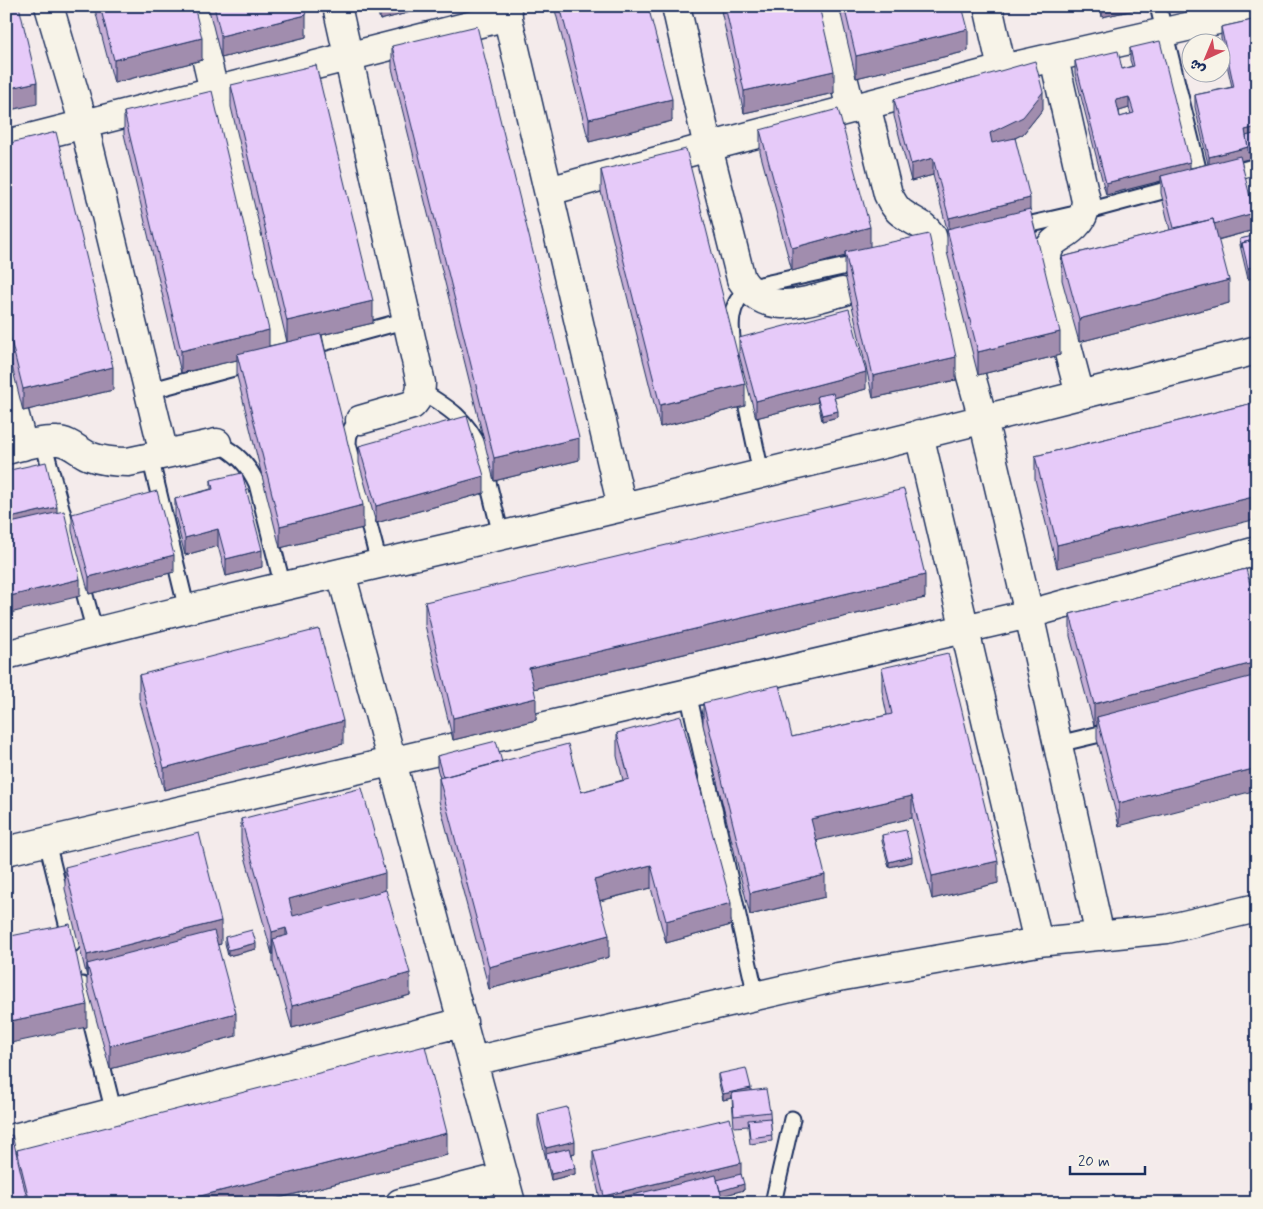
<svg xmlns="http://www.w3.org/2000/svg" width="1263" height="1209" font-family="Mynerve,'Playpen Sans Arabic',sans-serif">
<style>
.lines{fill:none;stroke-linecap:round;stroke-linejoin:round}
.service-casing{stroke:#1b2f5e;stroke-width:19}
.minor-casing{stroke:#1b2f5e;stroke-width:31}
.service{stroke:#f7f3e8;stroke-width:15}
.minor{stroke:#f7f3e8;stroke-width:28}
.wall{fill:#c6aed6;stroke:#1b2f5e;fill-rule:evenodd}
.shaded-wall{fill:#a18dae;stroke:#1b2f5e}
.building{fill:#e6caf9;stroke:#1b2f5e;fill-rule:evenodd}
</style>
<rect width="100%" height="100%" fill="#f4ebeb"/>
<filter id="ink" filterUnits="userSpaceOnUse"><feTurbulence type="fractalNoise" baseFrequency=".02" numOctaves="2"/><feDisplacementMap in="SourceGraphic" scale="10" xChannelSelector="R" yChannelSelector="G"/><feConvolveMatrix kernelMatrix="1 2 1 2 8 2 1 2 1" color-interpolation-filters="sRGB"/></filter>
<g filter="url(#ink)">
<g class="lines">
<g class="service-casing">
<path id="service" d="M1158 6 1201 181
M1225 175 1257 166
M1014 228 1084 212 1181 186
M304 348 407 320
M734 349C729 325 729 307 747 288L865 262
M741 379 761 473
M149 391 256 362
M421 391C449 408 467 419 480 450L501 535
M360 420C351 427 348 433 348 444L379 563
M43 442 95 632
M217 443C236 453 248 464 257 484L283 587
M150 457 187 610
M688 693 756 996
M1058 744 1117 730
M47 842 72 944
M82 985 114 1113
M773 1203 792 1119"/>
</g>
<g class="minor-casing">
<path id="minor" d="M49 6 84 125 164 454
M194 6 276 356
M337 6 421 383C421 392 419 398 412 405L360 420
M505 6 622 507
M676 6 708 147 741 279C767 319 804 301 842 292
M825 6 851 109
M988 6 1002 69
M1054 58 1086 201C1085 209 1084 217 1078 223 1063 242 1044 235 1047 269L1080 395
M866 105 888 194C892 202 896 210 903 214 915 223 923 223 932 236L983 419 1029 614 1100 936
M6 144 508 16
M549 191 708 147 1002 69 1257 11
M6 382 23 446
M919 434 1038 942
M6 450C22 446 40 440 57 441 69 441 78 451 89 456 102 461 114 462 128 462L217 443
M341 573 511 1203
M6 655C211 601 417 556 623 507 834 457 1046 404 1257 350
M6 851 1029 614 1257 551
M473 1061 838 977 1038 942 1167 929 1257 908
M6 1140 463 1022
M400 1203 504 1177"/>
</g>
<use href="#service" class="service"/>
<use href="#minor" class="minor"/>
</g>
<path class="wall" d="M94 6H194L202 60 114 83Z
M208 6H304L306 37 221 58Z
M376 6H434L380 20Z
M554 6H648L672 121 589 142Z
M720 6H819L834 93 744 113Z
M839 6H962L968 51 856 78Z
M1100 6H1148V7L1102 17Z
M1257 19V157L1241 160 1254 225 1257 224V277L1248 279 1240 245V239L1255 236 1254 230 1218 240 1229 303 1079 342 1062 280V257L1170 230 1161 193V181L1106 195 1075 73V61L1122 69 1132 66 1130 60V48L1190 168 1208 164 1195 107V95L1232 87 1221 38V27ZM1129 108 1131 114 1120 117 1119 111Z
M392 46 579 460 494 481 392 68Z
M976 78 1043 109 1023 134 1015 138 1060 355 978 375 947 252V229L933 175 911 181 894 116V99Z
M231 85 373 323 322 335 363 528 280 548 237 376V360L181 373 124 134V112L269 346 287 342 231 107Z
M760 130 870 247 956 380 873 398 845 275V256L792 271 760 152Z
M6 144 113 390 23 411 6 342Z
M601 170 745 406 660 427 601 192Z
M739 338 866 389 834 398 838 417 822 421 818 402 756 418 739 355Z
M1257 402 1057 568 1035 479V456Z
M359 446 484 493 376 523 359 463Z
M211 480 262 567 226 576 218 546 185 555 175 516V499L211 489Z
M72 514 174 572 89 594 72 531Z
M1246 569 1119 826 1097 739V725L1094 726 1070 636V614Z
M925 598 534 689 536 720 453 740 425 625V602Z
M882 668 998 883 932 899 912 818 817 840 825 897 750 915 703 725V703L792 737 887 715 882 691Z
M139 675 343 744 164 790 139 698Z
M617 733 731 925 666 943 651 888 600 901 609 957 489 989 439 801V778H440L437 768V756L502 762 581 792 623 780 617 756Z
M241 819 385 890 410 995 292 1028 273 962V954H272L241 842Z
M882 835 912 862 889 867 882 841Z
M65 867 221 944 217 945 236 1036 110 1069 87 986V977L65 889Z
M225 937 256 949 228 956 225 943Z
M718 1074 751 1091 770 1112 772 1141 750 1144 748 1126 734 1127 732 1098 723 1100 718 1079Z
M538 1114 575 1153 572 1154 575 1174 551 1180 538 1126Z
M17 1150 447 1155 260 1203H6L17 1155Z
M593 1151 741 1174 744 1190 721 1196 722 1203H601L593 1168Z"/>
<path class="shaded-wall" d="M380 6H434L380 20Z
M1102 6H1148V7L1102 17Z
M306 15V37L221 58V36Z
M968 29V51L856 78V56Z
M202 38V60L114 83V60Z
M834 71V93L744 113V91Z
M37 82V104L6 111V89Z
M1043 92V109L1023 134 990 150V133Z
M1129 97V108L1116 112V100Z
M672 99V121L589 142V119Z
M1257 127V139L1246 141 1245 130Z
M1248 147 1257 151V157L1209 168V157Z
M933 158V175L911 181V164Z
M1190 162V174L1161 176V181L1106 195V183Z
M1030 198V215L949 235V218Z
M1254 213V230L1175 251V233Z
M870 227V250L845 252V256L792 271V248Z
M1257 266V277L1248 279V268Z
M1229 280V303L1079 342V319Z
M373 301V323L287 343V321Z
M269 330V352L237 354V360L181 373V351Z
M1060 332V355L978 375V352Z
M956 357V380L873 398V376Z
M113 367V390L23 411V389Z
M866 372V389L819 402 817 396 818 402 756 418V401Z
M745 384V406L660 427V405Z
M838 411V417L822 421V415Z
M579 438V460L494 481V458Z
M484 476V493L376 523V506Z
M1257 496V519L1057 568V545Z
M363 505V528L280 548V526Z
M57 507V524L6 536V519Z
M218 529V546L185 555V538Z
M262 550V567L226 576V559Z
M174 555V572L89 594V577Z
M925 575V598L529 690V668Z
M80 579V596L6 614V597Z
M1257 662V684L1097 717V725L1094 726V704Z
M536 698V720L453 740V718Z
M343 721V744L164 790V768Z
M1257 768V790L1119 826V803Z
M912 796V818L811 842V819Z
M912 856V862L889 867V862Z
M998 861V883L932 899V876Z
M651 865V888L594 902V880Z
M385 873V896L289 921V899Z
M825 875V897L750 915V893Z
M731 903V925L666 943V921Z
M221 921V944L91 976 87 964V977V955Z
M286 928V950L273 939V954H272V932Z
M609 935V957L489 989V967Z
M256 943V949L228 956V950Z
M410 973V995L292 1028V1006Z
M87 1005V1027L6 1044V1022Z
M236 1013V1036L110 1069V1046Z
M751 1088V1094L732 1093V1098L723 1100V1094Z
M447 1133V1155L260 1203H173Z
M575 1141V1153L548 1159 546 1154V1148Z
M741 1163V1180L628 1196V1203H604V1196Z
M575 1168V1174L551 1180V1174Z
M744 1184V1190L718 1197V1191Z
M722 1198V1203H703Z"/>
<path class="building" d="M6 6H19L37 82 6 89Z
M100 6H194L202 38 114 60Z
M214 6H304L306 15 221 36Z
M560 6H648L672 99 589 119Z
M725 6H819L834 71 744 91Z
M844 6H962L968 29 856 56Z
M1257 19V127L1245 130 1248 147 1209 157 1195 95 1234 87 1221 27Z
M477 26 579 438 494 458 392 46Z
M1160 41 1190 162 1106 183 1075 61 1118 51 1122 69 1134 66 1130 48ZM1129 97 1134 113 1120 117 1116 100Z
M1035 61 1043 92 1023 117 990 133 992 143 1015 138 1030 198 949 218 933 158 911 164 894 99 976 78Z
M316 65 373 301 287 321 231 85Z
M212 91 269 330 181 351 124 112Z
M838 109 870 227 792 248 760 130Z
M56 132 113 367 23 389 6 320V144Z
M1257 133V151L1248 153V147L1246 136Z
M686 149 745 384 660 405 601 170Z
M1240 156 1254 213 1214 224 1213 219 1174 228 1161 176Z
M1030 209 1060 332 978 352 947 229Z
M1213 219 1229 280 1079 319 1062 257Z
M1257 224V235L1254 225Z
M929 234 956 357 873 376 845 252Z
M1257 235V239L1242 243V248L1240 239Z
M1257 239V266L1248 268 1242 243Z
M849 309 866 372 756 401 739 338Z
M321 334 363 505 280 526 237 354Z
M833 393 838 411 822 415 817 396Z
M1257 402V496L1057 545 1035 456Z
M467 416 484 476 376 506 359 446Z
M46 462 57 507 6 519V471Z
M242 473 262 550 226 559 218 529 185 538 175 499 213 489 211 480Z
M904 489 925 575 529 668 536 698 453 718 425 602Z
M157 491 174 555 89 577 72 514Z
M64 511 80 579 6 597V524Z
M1246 569 1257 610V662L1094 704 1070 614Z
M319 629 343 721 164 768 139 675Z
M948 653 998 861 932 876 912 796 811 819 825 875 750 893 703 703 779 685 792 737 892 714 882 668Z
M1257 675V768L1119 803 1097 717Z
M681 716 731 903 666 921 651 865 594 880 609 935 489 967 439 778 568 744 581 792 629 779 617 733Z
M496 741 502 762 443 777 437 756Z
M362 788 385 873 289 899 293 916 386 890 410 973 292 1006 273 939 288 935 286 928 272 932 241 819Z
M906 830 912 856 889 862 882 835Z
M199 833 221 921 87 955 65 867Z
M70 924 87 1005 6 1022V937Z
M252 930 256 943 228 950 225 937Z
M214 931 236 1013 110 1046 87 964Z
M425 1046 447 1133 173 1203H30L17 1150Z
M746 1068 751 1088 723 1094 718 1074Z
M766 1089 770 1112 734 1116 732 1093Z
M567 1107 575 1141 546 1148 538 1114Z
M730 1118 741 1163 604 1196 593 1151Z
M770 1118 772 1135 750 1138 748 1120Z
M12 1135 28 1203H6V1136Z
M570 1148 575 1168 551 1174 546 1154Z
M741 1174 744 1184 720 1191 717 1180Z
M716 1175 722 1198 703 1203H629L628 1196Z"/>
</g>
<rect width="1263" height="1209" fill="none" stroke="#f7f3e8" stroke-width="25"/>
<rect x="12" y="12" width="1238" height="1184" fill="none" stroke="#1b2f5e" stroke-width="2" filter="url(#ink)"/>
<g transform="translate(1206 58) rotate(224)"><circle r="24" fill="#f7f3e8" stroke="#9fa5b1"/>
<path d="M0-4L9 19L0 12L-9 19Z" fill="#d1495b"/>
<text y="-8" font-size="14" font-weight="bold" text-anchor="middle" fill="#1b2f5e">ش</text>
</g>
<path d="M1070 1166v8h75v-8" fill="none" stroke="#1b2f5e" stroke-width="2.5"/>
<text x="1078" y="1166" font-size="15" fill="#1b2f5e" stroke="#f7f3e8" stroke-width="4" paint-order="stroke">20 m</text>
</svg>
